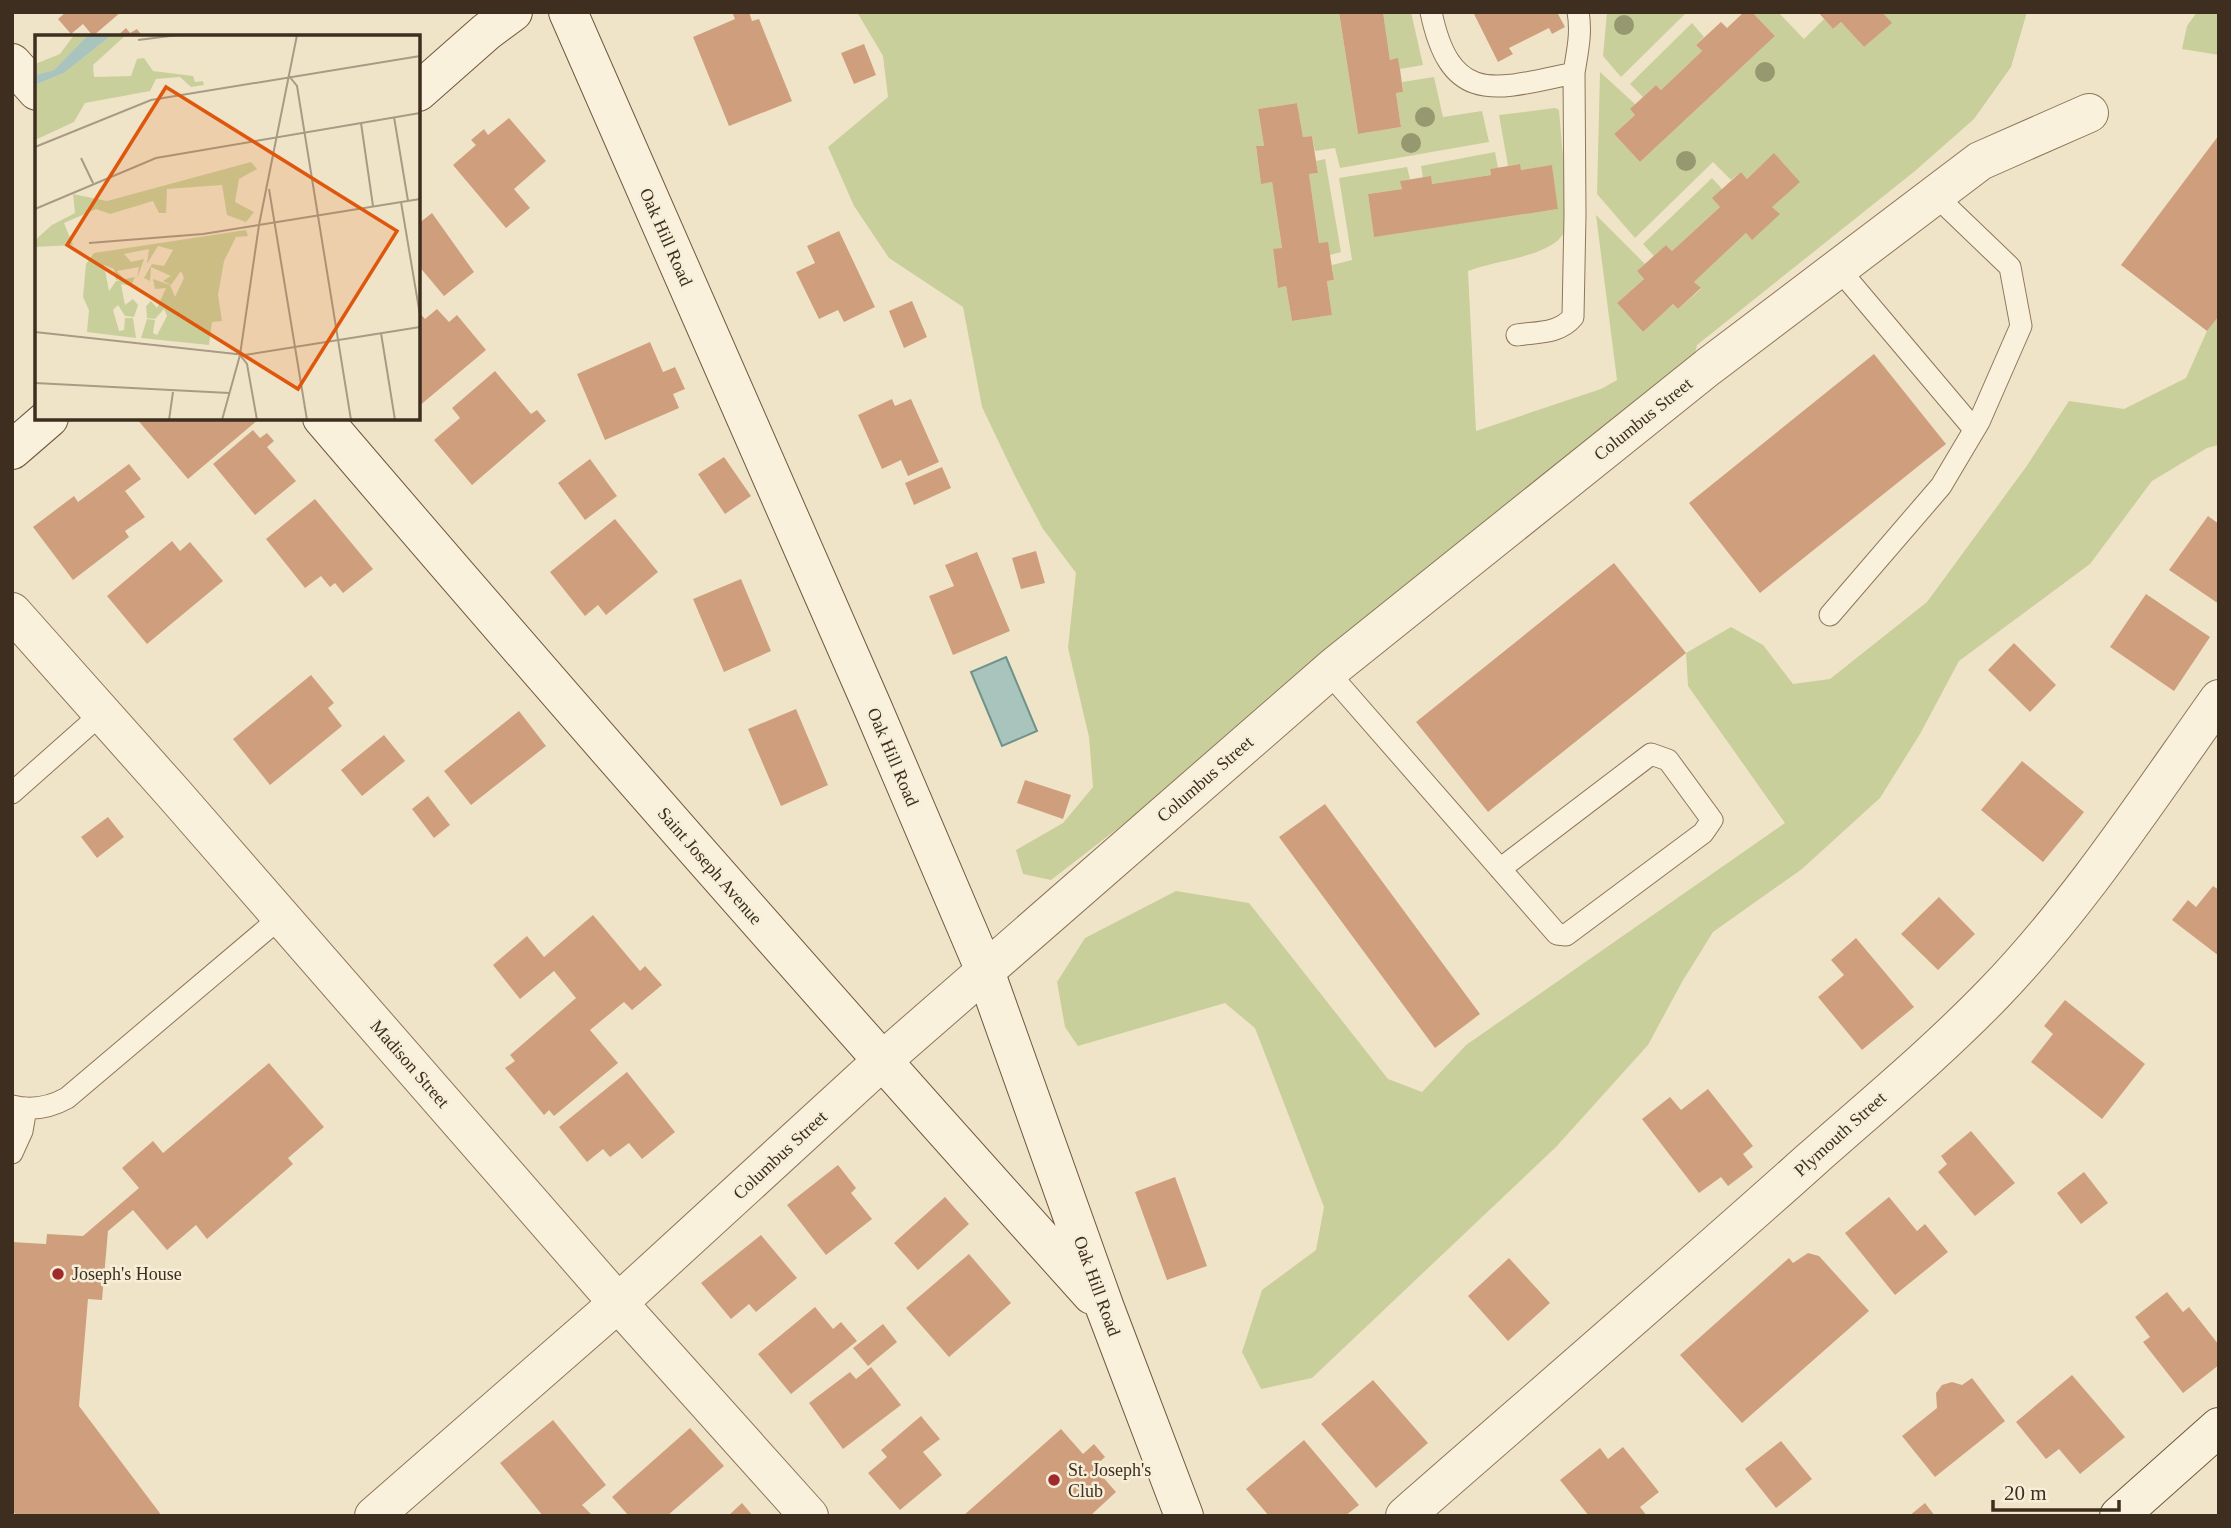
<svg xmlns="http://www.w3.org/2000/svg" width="2231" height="1528" font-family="'Times New Roman',serif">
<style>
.green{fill:#c9cf9b}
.water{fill:#a9c4bc;stroke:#6f938a;stroke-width:2}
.building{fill:#cf9f7d}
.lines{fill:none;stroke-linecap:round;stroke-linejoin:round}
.lane-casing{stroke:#8d765c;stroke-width:23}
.street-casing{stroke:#8d765c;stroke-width:40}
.secondary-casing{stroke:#6f573f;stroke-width:40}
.lane{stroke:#faf1dc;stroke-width:21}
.street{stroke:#faf1dc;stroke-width:38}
.secondary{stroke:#faf1dc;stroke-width:38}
.tree{fill:#96986f}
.poi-dot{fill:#9e2a2b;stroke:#f7eed8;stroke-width:2.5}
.labels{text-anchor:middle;stroke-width:5;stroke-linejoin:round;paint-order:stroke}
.street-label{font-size:18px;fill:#3d2e20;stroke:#f7eed8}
.poi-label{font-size:18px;fill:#3d2e20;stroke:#f7eed8;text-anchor:start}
.inset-road{fill:none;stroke:#a89b85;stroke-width:2}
.view{fill:#df570d;fill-opacity:0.15;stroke:#df570d;stroke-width:3.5}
.inset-edge{fill:none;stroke:#3d2e20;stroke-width:3.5}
</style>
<rect width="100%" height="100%" fill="#f0e4c8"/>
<path class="green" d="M857 12H1339L1358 134 1401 127 1396 93 1403 92 1402 82 1434 77 1443 117 1482 111 1489 142 1340 168 1335 148 1315 151 1312 136 1303 137 1297 103 1258 109 1264 146 1256 147 1261 183 1272 182 1282 248 1273 250 1278 287 1286 286 1292 321 1332 315 1327 281 1334 280 1332 265 1352 260 1339 178 1407 167 1410 179 1401 181 1402 189 1368 194 1374 236 1558 209 1552 166 1521 170 1519 164 1508 166 1499 115 1555 108 1559 110 1568 216C1567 223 1566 231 1561 237 1545 257 1493 261 1468 271L1476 431 1601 389 1617 380 1596 215 1645 264 1637 271 1644 279 1617 303 1643 332 1673 304 1678 309 1701 289 1694 282 1746 233 1752 239 1779 214 1772 207 1774 154 1747 179 1741 172 1731 180 1713 162 1635 238 1597 194 1600 72 1635 104V115L1614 134 1640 162 1775 36 1752 12H1778L1804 39 1824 19 1833 29 1841 22 1864 47 1891 23 1882 12H2027L2011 67 1974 119 1915 171 1697 345 1693 362 1152 802 1051 880 1023 874 1016 850 1063 823 1093 787 1089 737 1068 648 1076 573 1043 529 1015 476 982 407 963 307 889 258 854 206 828 147 888 97 883 56Z
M1383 12H1411L1423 65 1400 69 1398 59 1390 60Z
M1607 12H1687L1621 77 1603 56Z
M2197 12H2219V55L2182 49 2187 26Z
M1692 23 1704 37 1696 45 1702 51 1661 90 1656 85 1643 97 1630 84Z
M1495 152 1498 168 1490 169 1491 175 1432 184 1423 178 1421 166Z
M1325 159 1341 252 1330 255 1319 243 1309 174 1318 173 1316 161Z
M1712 178 1722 189 1720 207 1672 251 1666 245 1654 256 1643 244Z
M2219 316V445L2207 448 2152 481 2090 564 1959 661 1920 734 1880 798 1802 869 1713 932 1682 982 1648 1045 1556 1147 1312 1378 1261 1389 1242 1352 1262 1290 1316 1250 1324 1207 1255 1028 1225 1003 1078 1046 1065 1027 1057 982 1085 938 1176 891 1249 903 1388 1079 1422 1092 1466 1045 1785 823 1688 686 1686 653 1731 627 1763 645 1793 684 1830 679 1927 602 2026 467 2069 401 2124 409 2186 378 2207 331Z"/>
<path class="water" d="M1006 657 1037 731 1002 746 971 672Z"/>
<path class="building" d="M66 12H121L93 36 83 24 71 34 58 19Z
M732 12H749L752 21 759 19 792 101 729 126 693 37 735 19Z
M1339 12H1383L1390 60 1398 58 1400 69 1403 92 1396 93 1401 127 1358 134Z
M1473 12H1557L1565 27 1552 34 1549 28 1509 48 1513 54 1498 62Z
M1744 12H1752L1775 36 1640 162 1614 134 1635 115 1630 109 1656 85 1661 90 1702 51 1696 45 1721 22 1727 28Z
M1818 12H1882L1892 23 1864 47 1841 22 1833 29Z
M126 28 130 33 137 29 143 37H116Z
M864 44 876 75 854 84 841 53Z
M1297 103 1303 137 1312 136 1318 173 1309 174 1319 243 1328 242 1334 280 1327 281 1332 315 1292 321 1286 286 1278 288 1273 249 1282 248 1272 182 1261 184 1256 146H1264L1258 109Z
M509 118 546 161 514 189 530 208 506 228 453 165 476 145 471 140 484 129 488 135Z
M2219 135V316L2207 331 2121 265Z
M1774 153 1800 182 1772 207 1780 214 1752 240 1746 233 1694 282 1701 288 1678 309 1673 304 1643 332 1617 303 1644 279 1637 271 1666 245 1672 251 1720 207 1712 198 1741 172 1747 179Z
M1520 164 1521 170 1552 165 1558 209 1374 237 1368 194 1402 189 1400 181 1431 176 1432 184 1491 175 1490 169Z
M432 213 474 272 444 296 418 265V224Z
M839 231 875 307 844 322 838 310 819 319 796 272 815 263 807 246Z
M912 301 927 337 904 348 889 311Z
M437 309 449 322 457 315 486 350 418 407V311L425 319Z
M650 342 663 372 675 367 685 389 673 394 679 408 605 440 577 374Z
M1874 354 1946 444 1760 593 1689 503Z
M495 371 531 414 537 410 546 421 472 485 434 440 460 418 452 408Z
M892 399 895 406 911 399 939 462 908 476 901 460 882 469 858 415Z
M136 418H260L188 479Z
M253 430 260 438 267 433 274 441 267 447 296 481 255 515 213 464Z
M724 457 751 496 725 514 698 474Z
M590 459 617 496 585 520 558 483Z
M129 464 141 479 125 491 145 517 125 531 129 537 73 580 33 527 74 496 78 502Z
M942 467 951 488 914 505 905 483Z
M315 499 373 569 343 593 335 583 330 587 321 576 305 588 266 539Z
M2208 516 2219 524V604L2169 570Z
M615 519 658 572 606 615 598 605 585 616 550 572Z
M172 541 180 551 190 542 223 581 147 644 107 596Z
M1036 551 1045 583 1021 589 1012 558Z
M977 552 1010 631 953 655 929 596 954 586 945 565Z
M1614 563 1686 653 1488 812 1416 722Z
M741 579 771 651 724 672 693 599Z
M2146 594 2210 637 2174 691 2110 647Z
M2014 643 2056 685 2030 712 1988 670Z
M311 675 334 703 328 708 342 726 270 785 233 739Z
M796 709 828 785 781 806 748 729Z
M519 711 546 746 471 805 444 771Z
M384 735 405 761 362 796 341 770Z
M2022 761 2084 812 2043 862 1981 810Z
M1025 780 1071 795 1063 819 1017 803Z
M428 796 450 825 434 838 412 809Z
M1325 804 1480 1014 1435 1048 1279 837Z
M108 817 124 837 97 858 81 837Z
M2213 886 2219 890V956L2172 920 2188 900 2196 907Z
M1939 897 1975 934 1938 970 1901 934Z
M593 915 640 971 645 966 662 985 632 1010 624 1002 590 1030 618 1063 554 1116 549 1110 544 1115 505 1068 515 1061 510 1055 576 998 554 971 520 999 493 965 527 936 544 957Z
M1856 938 1914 1007 1862 1050 1818 997 1844 975 1831 960Z
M2065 1000 2145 1064 2102 1119 2031 1062 2053 1034 2044 1026Z
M269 1063 324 1127 288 1158 293 1164 207 1239 196 1225 167 1250 133 1210 108 1231 102 1300 88 1299 79 1406 162 1516H17L12 1510V1242L46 1244 47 1234 83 1236 139 1188 122 1168 153 1141 163 1153Z
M627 1072 675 1132 642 1159 629 1143 610 1157 603 1149 587 1162 559 1127Z
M1708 1089 1753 1146 1743 1154 1753 1167 1728 1186 1721 1177 1699 1193 1642 1119 1670 1097 1681 1110Z
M1971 1131 2015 1183 1975 1216 1938 1172 1947 1164 1941 1156Z
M838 1165 856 1188 851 1193 872 1219 826 1255 787 1205Z
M2084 1172 2108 1203 2081 1224 2057 1193Z
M1175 1177 1207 1266 1167 1280 1135 1192Z
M945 1197 969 1224 918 1270 894 1243Z
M1889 1197 1917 1231 1925 1224 1948 1252 1895 1295 1845 1233Z
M761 1235 797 1278 756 1312 749 1304 731 1319 701 1283Z
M1808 1253 1819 1256 1869 1311 1742 1423 1680 1355 1789 1258 1793 1263Z
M969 1254 1011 1303 949 1357 906 1308Z
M1509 1258 1550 1303 1508 1341 1468 1296Z
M2167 1292 2183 1312 2189 1307 2219 1345V1365L2183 1393 2143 1342 2150 1337 2135 1317Z
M815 1307 833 1329 841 1322 857 1341 791 1394 758 1354Z
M883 1324 897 1342 868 1366 853 1348Z
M871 1367 901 1405 843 1449 809 1403 850 1372 856 1379Z
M2072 1375 2125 1437 2080 1474 2059 1449 2046 1459 2016 1422Z
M1972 1378 2005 1421 1935 1477 1902 1436 1937 1408 1936 1393 1942 1385 1952 1382 1962 1385Z
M1373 1380 1428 1443 1376 1488 1321 1424Z
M921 1416 940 1439 923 1452 942 1475 900 1510 868 1473 887 1457 881 1450Z
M553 1420 606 1485 582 1505 591 1514 589 1516H543L500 1463Z
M690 1428 724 1466 667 1516H629L612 1497Z
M1061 1429 1083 1454 1094 1444 1105 1457 1094 1467 1116 1492 1090 1516H963Z
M1304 1440 1359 1505 1345 1516H1269L1246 1489Z
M1781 1441 1812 1479 1776 1508 1745 1469Z
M1623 1447 1659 1492 1640 1507 1647 1516H1589L1560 1480 1600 1448 1608 1459Z
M742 1503 753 1516H728Z
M1925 1503 1935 1516H1909Z"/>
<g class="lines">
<g class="lane-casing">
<path id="lane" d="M1431 12C1451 108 1497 89 1574 73 1577 53 1582 33 1578 12
M1838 268 1974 429
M1517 335C1537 332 1559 334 1573 317L1575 215 1574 73
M1830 615 1941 486 1979 422 2021 326 2010 267 1935 195
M1328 672 1557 934 1566 935 1703 833 1712 820 1668 760 1651 754 1500 869
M12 793 101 714
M12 1106C32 1111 49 1108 67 1098L281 917
M12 1153 22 1131 26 1108"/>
</g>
<g class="street-casing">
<path id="street" d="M12 612 175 795 618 1303 809 1516
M374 1516 618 1303 882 1061 1335 666 1708 367 1980 161 2089 113
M1405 1516C1541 1397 1678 1279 1812 1159 1873 1105 1936 1053 1993 994 2079 905 2147 800 2219 699"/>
</g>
<g class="secondary-casing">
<path id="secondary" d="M568 12 872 706 985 971 1105 1308 1184 1516
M12 63 37 91
M418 92 486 32 513 12
M322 418C575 714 832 1006 1092 1295
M12 450 49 418
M2119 1516 2219 1427"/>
</g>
<use href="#lane" class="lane"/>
<use href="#street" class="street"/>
<use href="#secondary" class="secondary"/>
</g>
<g class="tree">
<circle cx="1624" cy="25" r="10"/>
<circle cx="1765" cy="72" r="10"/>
<circle cx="1425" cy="117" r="10"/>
<circle cx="1411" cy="143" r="10"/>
<circle cx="1686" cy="161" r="10"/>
</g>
<g class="poi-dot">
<circle cx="58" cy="1274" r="7"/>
<circle cx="1054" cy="1480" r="7"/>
</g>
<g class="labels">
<g class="street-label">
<text transform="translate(666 237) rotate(66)" y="6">Oak Hill Road</text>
<text transform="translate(1643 419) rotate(-39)" y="6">Columbus Street</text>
<text transform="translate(893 757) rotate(67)" y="6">Oak Hill Road</text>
<text transform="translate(1205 779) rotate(-41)" y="6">Columbus Street</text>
<text transform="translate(710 866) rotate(49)" y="6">Saint Joseph Avenue</text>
<text transform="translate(410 1064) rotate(49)" y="6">Madison Street</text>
<text transform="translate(1840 1134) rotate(-42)" y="6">Plymouth Street</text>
<text transform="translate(780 1155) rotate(-43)" y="6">Columbus Street</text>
<text transform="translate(1097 1286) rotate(70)" y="6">Oak Hill Road</text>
</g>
<g class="poi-label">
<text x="72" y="1280">Joseph's House</text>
<text x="1068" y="1476">St. Joseph's<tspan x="1068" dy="21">Club</tspan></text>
</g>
</g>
<g transform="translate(35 35)">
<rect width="385" height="385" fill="#f0e4c8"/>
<path d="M39 0H53L19 35 0 40V29L25 19ZM77 0H91L58 30 59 42 96 41 102 24 109 23 118 36 158 41 160 47 168 46 169 50 156 52 145 42 121 44 115 56 50 68 39 87 0 105V50L29 38ZM216 127 222 134 204 144 200 167 219 177 211 187 192 180 187 150 132 154 131 178H124L118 166 75 179 61 174 29 188 38 210 0 212V205L17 190 40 178 38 159 72 166ZM211 195 213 201 201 202 189 226 183 260 187 286 177 287 174 310 106 303 112 284 120 285 118 298 122 300 132 281 129 274 120 284 112 283 111 271 116 266 122 273 131 253 120 254 118 244 135 250 140 262 149 243 146 236 136 250 128 246 136 241 116 232 115 246 109 243 117 229 129 231 138 215 123 211 112 229 114 214 89 219 96 227 109 224 102 244 104 232 82 236 88 243 81 245 79 234 69 230 74 256 81 246 100 242 96 251 86 249 90 270 98 264 103 270 99 282 90 281 83 270 78 275 84 296 89 295 90 283H98L101 303 52 297 54 275 48 262 51 229 59 218Z" fill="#c9cf9b"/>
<path d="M53 0H77L29 38 0 50V40L19 35Z" fill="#a9c4bc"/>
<path class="inset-road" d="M103 5 143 0M254 41 262 51 316 385M359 82 373 166M326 88 338 171M0 112 116 65 385 21M46 123 58 148M234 154 272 385M366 167 385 280M0 174 121 123 385 78M54 208 168 199 385 164M0 297 210 320 385 292M346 298 360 385M205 320 212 329 222 385M0 348 194 358M134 385 138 357M187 385 205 320 224 190 262 0"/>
<path class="view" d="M131 52 362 196 263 354 32 210Z"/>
<rect width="385" height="385" class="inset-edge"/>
</g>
<rect width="2231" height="1528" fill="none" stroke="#3d2e20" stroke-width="28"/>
<path d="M1993 1500v10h126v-10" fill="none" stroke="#3d2e20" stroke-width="3.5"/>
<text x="2004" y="1500" font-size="21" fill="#3d2e20" stroke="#f7eed8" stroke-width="5" paint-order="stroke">20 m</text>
</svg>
